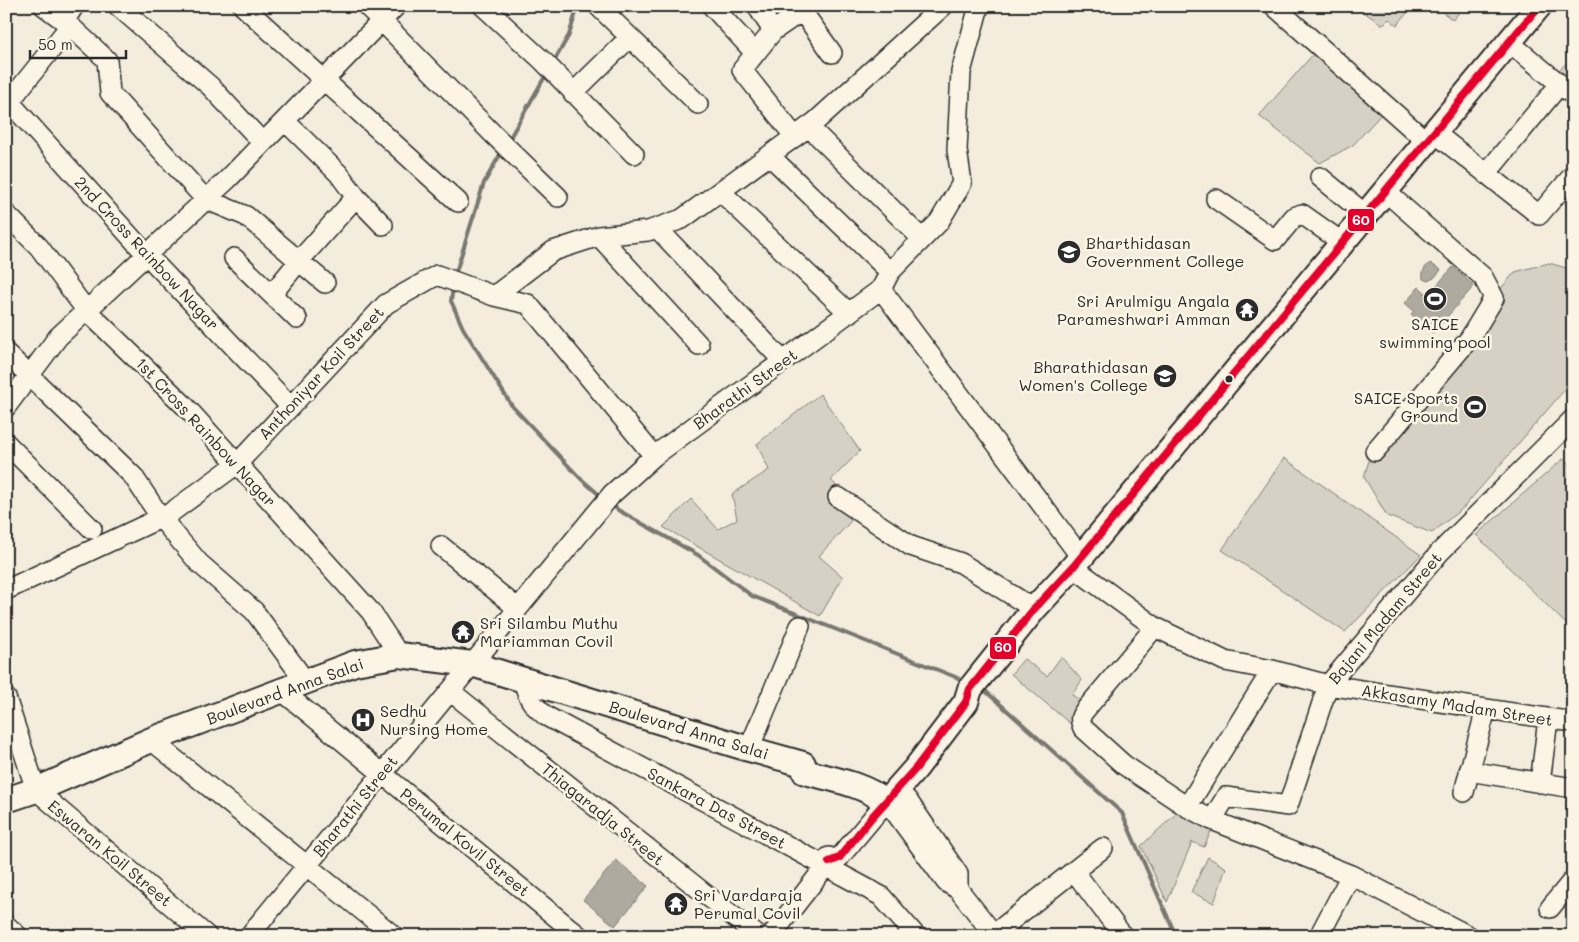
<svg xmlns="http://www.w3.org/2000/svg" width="1579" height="942" font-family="Mali,sans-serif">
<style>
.green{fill:#d6d1c4;stroke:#807e78}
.water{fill:#afaaa0;stroke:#7a7771}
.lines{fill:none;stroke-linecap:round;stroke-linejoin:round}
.stream{stroke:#7a7771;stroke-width:4}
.minor-casing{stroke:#2b2b2b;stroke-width:22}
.major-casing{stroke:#2b2b2b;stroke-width:28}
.minor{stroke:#fcf5e5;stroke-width:19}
.major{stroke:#fcf5e5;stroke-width:24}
.bus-1-casing{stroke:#fcf5e5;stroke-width:11}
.bus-1{stroke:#e4002b;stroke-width:8}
.bus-dot{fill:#2b2b2b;stroke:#fcf5e5;stroke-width:2}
.labels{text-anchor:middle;stroke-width:5;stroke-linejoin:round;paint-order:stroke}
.poi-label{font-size:16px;fill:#2b2b2b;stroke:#fcf5e5;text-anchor:start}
.street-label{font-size:16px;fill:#2b2b2b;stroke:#fcf5e5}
.line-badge{stroke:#fcf5e5;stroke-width:2}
.badge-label{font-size:14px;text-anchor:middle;font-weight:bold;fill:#fff}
</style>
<rect width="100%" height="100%" fill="#f4edde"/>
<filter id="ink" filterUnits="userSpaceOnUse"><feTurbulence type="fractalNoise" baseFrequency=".02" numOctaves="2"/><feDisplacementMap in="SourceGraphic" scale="10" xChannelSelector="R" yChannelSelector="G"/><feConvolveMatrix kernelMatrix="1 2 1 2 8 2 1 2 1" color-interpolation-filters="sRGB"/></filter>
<g filter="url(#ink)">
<path class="green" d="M1366 6H1413L1397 25 1389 19 1383 25 1362 11Z
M1434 6H1464L1453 20Z
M1315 52 1385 110 1353 145 1320 163 1259 116Z
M1573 57V87L1556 73Z
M1549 263 1573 270V380L1464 507 1432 533 1387 516 1364 477 1377 433 1515 272Z
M820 394 860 451 831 480 860 511 819 556 843 577 820 616 663 527 691 499 718 529 737 519 732 494 769 470 757 444Z
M1284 458 1421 555 1345 632 1222 550Z
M1563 459 1573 466V631L1476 535Z
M1061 657 1082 680 1072 695 1086 704 1073 726 1011 674 1024 659 1047 676Z
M1182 808 1214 824 1204 847 1192 842 1167 902 1141 846Z
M1208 857 1226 868 1214 903 1191 892Z"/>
<path class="water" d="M1430 263 1441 270 1434 278 1428 281 1423 279C1422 271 1424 268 1430 263Z
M1453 267 1474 286 1433 333 1411 314 1414 311 1405 303 1419 287 1428 295Z
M616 860 648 886 615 926 583 900Z"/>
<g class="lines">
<path class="stream" d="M553 63 569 35 578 6
M508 141 547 73
M455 275 484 183 502 151
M453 287 451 301 463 328 512 406 580 478 603 498
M611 504 618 510 698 555 752 596 958 678
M982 688 1122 813 1176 936"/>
<g class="minor-casing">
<path id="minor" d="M44 6 68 24 107 60 110 93 205 199 246 216 325 283
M118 6 210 86 263 143
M243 6 458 202
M367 6 494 135 558 197
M483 6 543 61 634 154
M598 6 698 104
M712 6 755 53
M757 6 773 31 742 70 795 137
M1274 6 1427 142
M773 31 802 11 832 53
M1509 42 1573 95
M573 93 629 38
M6 98 146 254 290 406
M6 106 65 32 68 24 67 17 74 6
M285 121 339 174 356 197 383 225
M809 127 922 239
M1435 133 1539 215 1573 175
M770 156 890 272
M1486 174 1560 84
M1320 177 1366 215
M721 192 849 313
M1216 199 1275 240 1294 217 1302 214 1343 243
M6 214 39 247 86 310 185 406 371 612 399 655
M657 228 783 361
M599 236 699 345
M234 258 297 319
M881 289 1080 556
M272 294 299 261 356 197
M494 296 553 251 599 236 648 231 682 219 815 122 943 6
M6 353 133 476 161 518 199 563 254 611 306 682
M6 407 58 337 228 179 396 6
M6 443 92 529
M1375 451 1470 338 1494 298 1483 277 1386 192
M838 497 911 546 961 563 1034 609
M441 546 517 608
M1073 567 1155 627 1225 661 1272 670 1328 685 1573 722
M6 590 169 514 237 464 386 304 437 275 494 296 528 304 654 456
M1155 627 1086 709C1080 716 1079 719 1083 728L1124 765 1187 807
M1272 670 1187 807 1212 820 1351 875 1469 936
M523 680C528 698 531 704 546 716L881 896 916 936
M282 691 579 936
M450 691 758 936
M6 698 36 790 207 936
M151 740 394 936
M749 749 800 626
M1469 771 1573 788
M1540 783 1548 719
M897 789 908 801 958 874V889
M1464 792 1486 709
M1212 820 1226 797 1288 806 1328 685 1440 552 1573 419
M829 862 839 858 886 802 895 812 946 882 958 889 995 936
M1074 871 1123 936
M1550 908 1573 880
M6 925 18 936
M994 934 1103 848
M249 936 612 494 654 456 881 289 890 272 939 222 962 183 957 150 961 72 979 6
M771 936 829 862V857
M1319 936 1351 875"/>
</g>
<g class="major-casing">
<path id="major" d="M803 764 805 772C832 779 863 784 886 802L916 768 966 702 970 689 1034 609 1073 567 1539 6
M6 800 36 790 151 740 355 663 399 655 472 664 749 749 803 764"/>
</g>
<use href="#minor" class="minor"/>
<use href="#major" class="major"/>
<g class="bus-1-casing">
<path id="bus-1" d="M829 862 839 858 871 818 916 768 966 702 970 689 1034 609 1073 567 1539 6"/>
</g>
<use href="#bus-1" class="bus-1"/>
</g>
</g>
<defs>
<g id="university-disc" transform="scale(1.25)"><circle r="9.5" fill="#2b2b2b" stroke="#fcf5e5"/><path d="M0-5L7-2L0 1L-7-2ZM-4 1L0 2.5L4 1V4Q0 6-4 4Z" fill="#fff"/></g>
<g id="stadium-disc" transform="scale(1.25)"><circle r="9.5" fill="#2b2b2b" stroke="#fcf5e5"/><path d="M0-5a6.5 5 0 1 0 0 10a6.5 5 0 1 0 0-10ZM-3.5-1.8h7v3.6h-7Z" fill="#fff"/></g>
<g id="temple-disc" transform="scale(1.25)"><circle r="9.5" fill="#2b2b2b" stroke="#fcf5e5"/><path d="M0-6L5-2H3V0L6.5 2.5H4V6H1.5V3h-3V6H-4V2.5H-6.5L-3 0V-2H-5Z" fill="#fff"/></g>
<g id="hospital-disc" transform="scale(1.25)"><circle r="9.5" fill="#2b2b2b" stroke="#fcf5e5"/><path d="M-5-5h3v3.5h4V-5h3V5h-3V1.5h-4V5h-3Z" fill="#fff"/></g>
</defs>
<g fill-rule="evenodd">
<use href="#university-disc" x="1069" y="252"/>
<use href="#stadium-disc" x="1435" y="299"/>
<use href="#temple-disc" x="1247" y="310"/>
<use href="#university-disc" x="1165" y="376"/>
<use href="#stadium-disc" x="1475" y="407"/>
<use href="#temple-disc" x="463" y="632"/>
<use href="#hospital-disc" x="363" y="720"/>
<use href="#temple-disc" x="676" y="904"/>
</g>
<circle class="bus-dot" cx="1229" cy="379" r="4.5"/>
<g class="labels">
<g class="poi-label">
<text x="1086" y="249">Bharthidasan<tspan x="1086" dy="18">Government College</tspan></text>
<text x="1230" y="307" text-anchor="end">Sri Arulmigu Angala<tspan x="1230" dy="18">Parameshwari Amman</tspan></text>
<text x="1435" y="330" text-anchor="middle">SAICE<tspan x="1435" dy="18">swimming pool</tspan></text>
<text x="1148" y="373" text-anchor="end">Bharathidasan<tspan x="1148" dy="18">Women's College</tspan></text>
<text x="1458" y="404" text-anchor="end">SAICE Sports<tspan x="1458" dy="18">Ground</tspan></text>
<text x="480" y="629">Sri Silambu Muthu<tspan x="480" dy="18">Mariamman Covil</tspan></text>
<text x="380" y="717">Sedhu<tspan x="380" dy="18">Nursing Home</tspan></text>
<text x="694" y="901">Sri Vardaraja<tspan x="694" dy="18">Perumal Covil</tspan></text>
</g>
<g class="street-label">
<text transform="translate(147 253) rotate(47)" y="6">2nd Cross Rainbow Nagar</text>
<text transform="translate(321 373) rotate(-47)" y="6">Anthoniyar Koil Street</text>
<text transform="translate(745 389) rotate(-36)" y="6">Bharathi Street</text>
<text transform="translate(206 432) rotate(47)" y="6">1st Cross Rainbow Nagar</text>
<text transform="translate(1385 618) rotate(-50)" y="6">Bajani Madam Street</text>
<text transform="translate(285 691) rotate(-20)" y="6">Boulevard Anna Salai</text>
<text transform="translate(1457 705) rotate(9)" y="6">Akkasamy Madam Street</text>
<text transform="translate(689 730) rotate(17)" y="6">Boulevard Anna Salai</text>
<text transform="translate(355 806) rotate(-51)" y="6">Bharathi Street</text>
<text transform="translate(717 808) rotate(28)" y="6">Sankara Das Street</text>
<text transform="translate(603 814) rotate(39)" y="6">Thiagaradja Street</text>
<text transform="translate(465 842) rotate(39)" y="6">Perumal Kovil Street</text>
<text transform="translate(110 853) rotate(40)" y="6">Eswaran Koil Street</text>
</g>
</g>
<g class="line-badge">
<rect x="1347" y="208" width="28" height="24" rx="5" fill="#e4002b"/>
<rect x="989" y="636" width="28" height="24" rx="5" fill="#e4002b"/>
</g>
<g class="badge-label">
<text x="1361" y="225">60</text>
<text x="1003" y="652">60</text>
</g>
<rect width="1579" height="942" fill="none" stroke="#fcf5e5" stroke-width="25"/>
<rect x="12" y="12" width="1554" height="917" fill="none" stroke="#2b2b2b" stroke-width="2" filter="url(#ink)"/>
<path d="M30 50v8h96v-8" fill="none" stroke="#2b2b2b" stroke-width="2.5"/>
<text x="38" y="50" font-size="15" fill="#2b2b2b" stroke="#fcf5e5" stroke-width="4" paint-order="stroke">50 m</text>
</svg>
